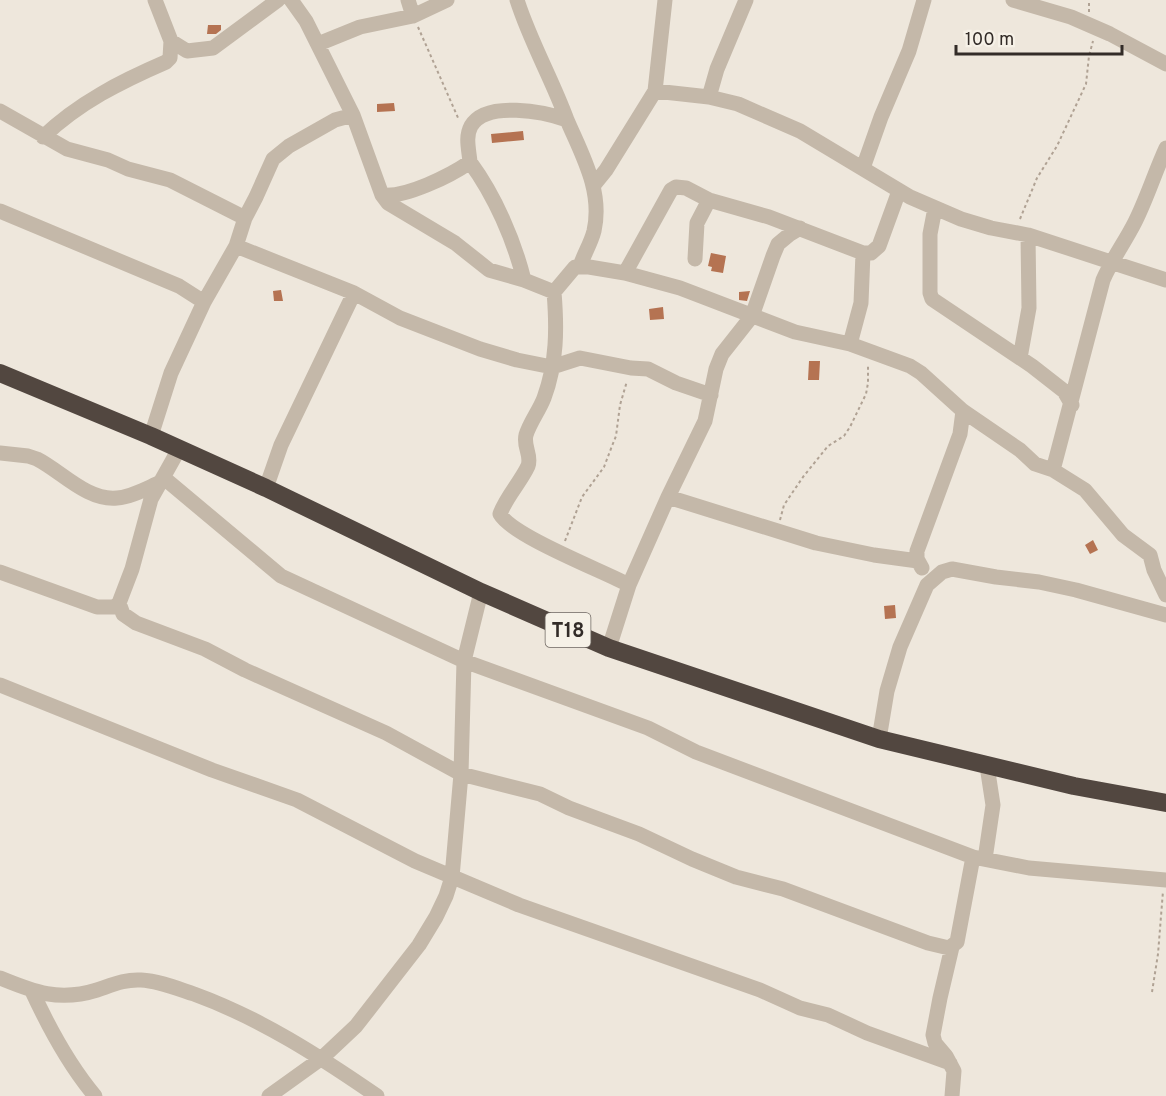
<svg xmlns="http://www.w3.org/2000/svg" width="1166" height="1096" font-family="Overpass,sans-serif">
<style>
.building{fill:#b57352}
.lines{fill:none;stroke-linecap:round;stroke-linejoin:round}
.path{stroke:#b0a294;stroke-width:2;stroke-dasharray:3 3;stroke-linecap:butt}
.minor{stroke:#c4b8a9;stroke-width:15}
.highway{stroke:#524740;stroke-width:18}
.labels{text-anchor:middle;stroke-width:4.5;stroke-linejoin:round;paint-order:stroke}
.shield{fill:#f6f1e7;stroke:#6e6761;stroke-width:1.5}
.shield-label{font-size:20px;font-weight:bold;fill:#332c28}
</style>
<rect width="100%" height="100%" fill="#eee7dc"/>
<path class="building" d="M208 25H221V30L216 34H207Z
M394 103 395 111 377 112V104Z
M523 131 524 140 492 143 491 134Z
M711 253 726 256 723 273 711 271 712 267 708 266Z
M281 290 283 301H274L273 291Z
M750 291 747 301 739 300V292Z
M663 307 664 319 650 320 649 309Z
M809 361H820L819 380H808Z
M1093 540 1098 550 1090 554 1085 545Z
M895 605 896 618 885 619 884 606Z"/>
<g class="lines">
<path class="path" d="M1089 12V0
M418 27 459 120
M1020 219 1037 178 1057 146 1086 84 1089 56 1093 41
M780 520 784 505 803 477 828 446 844 436 850 427 866 394 868 383V364
M565 541 582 497 604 467 612 446 616 436 620 405 627 381
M1152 992 1158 954 1163 891"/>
<path class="minor" d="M291 0 306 21 353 115 382 195 388 203 455 243 489 270 524 280 554 292 575 267H589L625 273 680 288 795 332 850 344 910 366 921 373 963 411 1020 450 1035 464 1053 470 1085 490 1123 535 1150 555 1154 570 1166 595
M408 0 413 16
M517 0C530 41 552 79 567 120
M1013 0 1071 17 1110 34 1166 64
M171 41 187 51 213 48 278 0
M318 44 360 27 413 16 447 0
M655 91 709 97 738 104 800 131 910 197 961 219 991 228 1028 235 1166 280
M709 97 717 69 746 0
M0 111 67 149 108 160 128 169 170 180 245 218
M43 137C78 103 122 81 166 62L170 58 171 41 155 0
M470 162C495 196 514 240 524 280
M863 168 881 117 909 51 924 0
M593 186 606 170 655 91 665 0
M382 195C405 198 450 176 470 162 469 150 465 137 471 126 486 100 545 112 567 120 582 155 603 191 594 231 591 243 584 254 580 266
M935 208 930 234V293L932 299 1032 366 1064 391 1072 405
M0 211 179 286 204 302
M236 246 354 293 400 318 480 349 517 360 552 367 580 358 631 368 648 369 676 383 711 395
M695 259 697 223 709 200
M625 273 671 190 676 187 686 188 709 200 769 217 863 253H871L879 246 899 191
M554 292C557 328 557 363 544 398 539 411 530 422 526 435 523 447 532 455 528 466 520 483 506 497 500 514 512 536 603 571 629 585
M850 344 861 303 863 253
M1020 358 1029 308 1028 235
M151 436 171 373 204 302 236 246 245 218 256 197 273 159 289 146 335 120 353 115
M0 453 28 456 37 459C61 471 87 501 117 498 132 497 147 488 161 482
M1053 470 1103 280C1112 259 1125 242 1135 222 1147 198 1155 172 1166 148
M164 478 281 576 464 661 648 728 696 752 973 857 1029 868 1166 880
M266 488 281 445 354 293
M668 497 816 543 874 555 918 561
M922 568 917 559V551L960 434 963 411
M0 572 97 607H114L119 603 132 569 151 499 179 449
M119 603 123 614 136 623 205 649 245 670 386 733 461 774 540 794 569 808 639 834 692 859 736 877 783 889 928 943 949 948 957 942 973 857
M609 648 629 585 668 497 705 421 716 369 722 354 752 316 773 256 778 244 790 234 800 228
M0 685 212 770 297 800 415 861 519 905 760 990 800 1008 828 1015 867 1033 950 1063
M879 739 887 691 900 647 927 585 942 572 952 569 996 577 1039 582 1076 590 1166 615
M985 859 993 805 987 766
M0 978C34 992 59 1002 97 990 112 985 125 979 141 980 159 981 176 988 194 994 260 1018 319 1056 377 1096
M32 991C49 1028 68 1064 95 1096
M269 1096 322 1058 356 1026 419 945 436 917 446 896 452 877 461 774 464 661 481 592
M952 1096 954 1071 946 1056 935 1043 933 1035 940 998 952 947"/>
<path class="highway" d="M0 373 151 436 266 488 481 592 609 648 879 739 1074 786 1166 803"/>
</g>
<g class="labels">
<rect class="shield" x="545.5" y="613" width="45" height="34" rx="4.5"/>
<g class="shield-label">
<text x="568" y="637">T18</text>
</g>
</g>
<path d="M956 45v9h166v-9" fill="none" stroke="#332c28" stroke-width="3"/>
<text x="965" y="45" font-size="18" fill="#332c28" stroke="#f6f1e7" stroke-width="4.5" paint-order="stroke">100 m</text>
</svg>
